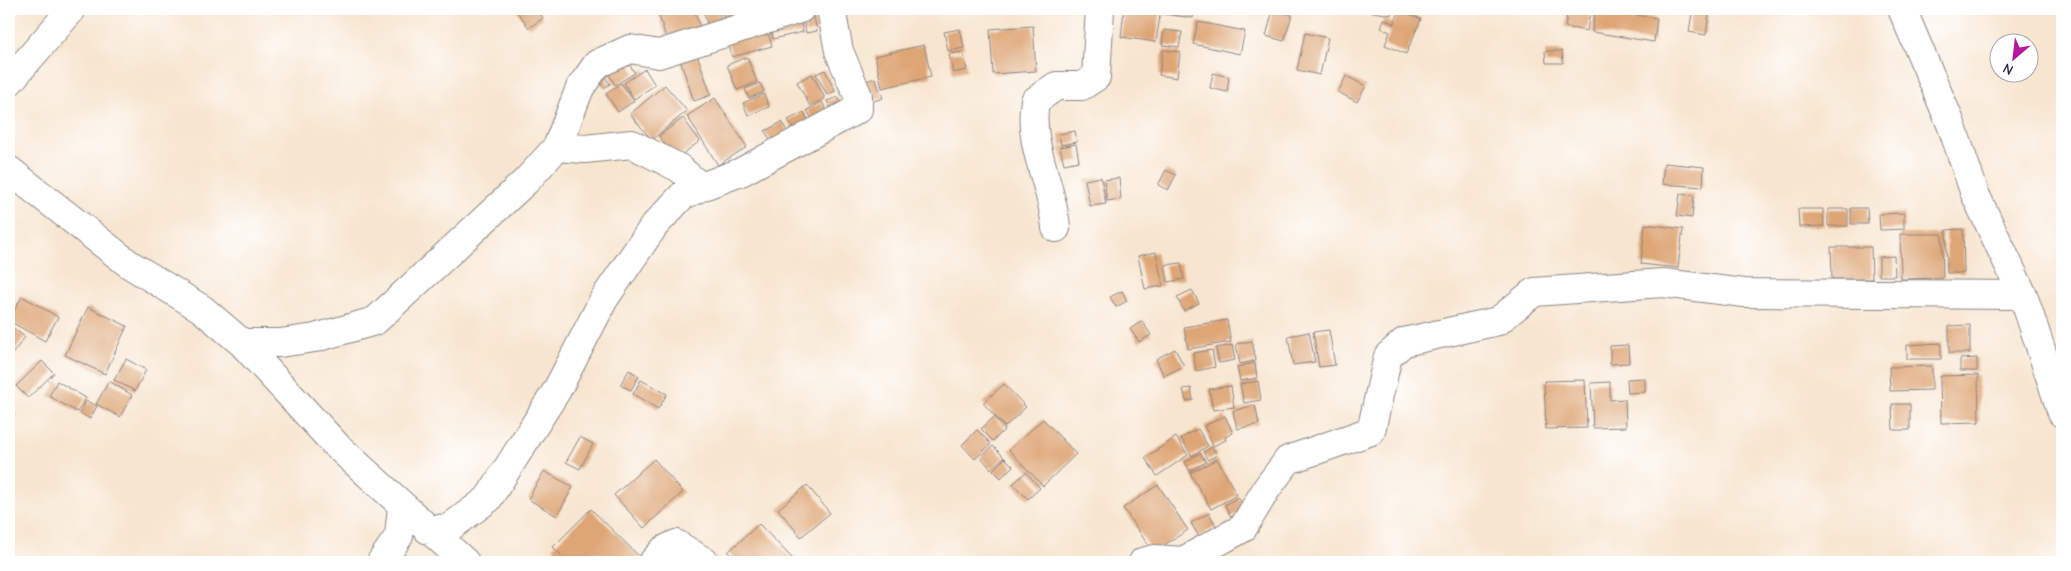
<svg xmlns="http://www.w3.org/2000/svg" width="2071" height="571" font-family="'Comic Neue',sans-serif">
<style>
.building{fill:#dea575}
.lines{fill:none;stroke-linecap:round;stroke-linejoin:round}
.minor-casing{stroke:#8c8485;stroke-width:30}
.minor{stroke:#fff;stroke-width:28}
</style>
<rect width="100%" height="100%" fill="#fff"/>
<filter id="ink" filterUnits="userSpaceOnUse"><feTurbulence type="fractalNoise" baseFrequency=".02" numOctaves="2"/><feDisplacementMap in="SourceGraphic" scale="10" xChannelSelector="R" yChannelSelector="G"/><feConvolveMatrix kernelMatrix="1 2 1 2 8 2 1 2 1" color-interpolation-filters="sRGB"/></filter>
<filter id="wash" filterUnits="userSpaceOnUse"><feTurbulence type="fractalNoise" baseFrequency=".0096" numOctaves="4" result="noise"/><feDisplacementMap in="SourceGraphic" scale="20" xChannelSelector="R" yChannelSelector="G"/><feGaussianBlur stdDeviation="1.12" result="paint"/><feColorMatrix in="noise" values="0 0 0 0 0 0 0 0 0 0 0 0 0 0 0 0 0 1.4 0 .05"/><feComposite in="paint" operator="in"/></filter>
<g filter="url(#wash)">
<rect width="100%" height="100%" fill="#f7e5cf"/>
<g id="blocks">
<path class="building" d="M515 9H537L543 18 529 28Z
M657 9H694L701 30 667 41Z
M703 9H718L722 23 708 27Z
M721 9H772L725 24Z
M1124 9H1161L1156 42 1121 37Z
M1165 9H1195L1193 18 1164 14Z
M1368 9H1392L1391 15 1368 11Z
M1412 9H1432V13Z
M1568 9 1590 11 1587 31 1565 27Z
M1595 9 1657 18 1654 42 1592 32Z
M1273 10 1292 15 1284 41 1266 36Z
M1400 10 1421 19 1406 54 1385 45 1390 32 1381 28 1384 19 1394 24Z
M813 12 817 31 806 33 802 15Z
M1692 13 1709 15 1706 35 1689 32Z
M799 15 803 32 773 39 770 22Z
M1198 22 1245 31 1240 54 1193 44Z
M766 25 772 46 732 57 726 36Z
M1033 26 1036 71 993 74 990 29Z
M960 29 964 48 948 51 944 32Z
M1164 30 1182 32 1179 47 1162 45Z
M1305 33 1328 38 1320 75 1297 70Z
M924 45 931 77 882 88 875 56Z
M1163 50 1180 52 1177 78 1159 75Z
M696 51 711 95 694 101 679 57Z
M1545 51H1562L1563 63H1546Z
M963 52 967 70 953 73 949 54Z
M747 57 757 82 737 90 727 65Z
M625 58 635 73 615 85 606 69Z
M645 69 655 85 634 99 624 83Z
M600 70 610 84 604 88 595 74Z
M825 70 835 91 827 95 816 74Z
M1213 73 1229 77 1227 92 1210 88Z
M812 74 825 98 810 106 797 82Z
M1346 76 1366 86 1357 102 1338 92Z
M875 78 883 98 865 104 857 84Z
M621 83 634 101 618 112 606 94Z
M760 83 764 92 749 98 745 89Z
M665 85 687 111 652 140 630 114Z
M764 94 769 107 748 115 743 103Z
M838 97 843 110 833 114 827 101Z
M715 98 747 147 718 165 687 116Z
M822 102 828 113 813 121 807 110Z
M804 112 810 124 795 132 788 120Z
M683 118 700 141 676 159 659 136Z
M782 122 792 140 775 149 765 131Z
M1075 131 1077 142 1061 145 1059 134Z
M1076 144 1079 161 1064 164 1060 147Z
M1664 163 1704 167 1703 187 1662 184Z
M1166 170 1176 175 1168 190 1158 185Z
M1101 177 1106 204 1090 206 1085 180Z
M1119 178 1121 199 1107 201 1104 180Z
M1680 194 1694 195 1692 218 1677 216Z
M1851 208H1867L1868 224H1851Z
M1798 209H1823L1824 226 1799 227Z
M1828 209H1848V226H1828Z
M1904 213V229L1880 230 1879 214Z
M1645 224 1683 229 1678 268 1641 264Z
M1963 229 1964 273H1947L1946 230Z
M1900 234H1942L1943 278 1901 279Z
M1831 247H1871L1872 279H1832Z
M1156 252 1163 286 1145 289 1138 256Z
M1894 256 1895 276H1879V257Z
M1181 263 1184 279 1168 282 1165 265Z
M1192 290 1199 303 1184 311 1177 297Z
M1122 291 1127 301 1116 307 1110 297Z
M22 296 58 317 45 341 9 321Z
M88 307 127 326 105 374 65 355Z
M1227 320 1231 342 1188 349 1184 327Z
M1142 321 1151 335 1139 342 1130 329Z
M9 325 25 337 9 358Z
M1970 325V353H1949V326Z
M1329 330 1335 365 1319 367 1313 332Z
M1309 332 1315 362 1293 365 1288 336Z
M1252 341 1256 361 1240 364 1236 344Z
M1941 343V359H1907V345Z
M1232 345 1235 360 1219 363 1216 348Z
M1628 345 1629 363 1610 364V346Z
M1175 349 1184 366 1164 376 1156 359Z
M1212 350 1215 367 1196 371 1193 353Z
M1977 358V371H1960V359Z
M126 359 146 370 135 391 114 380Z
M42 361 54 373 28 398 16 386Z
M1255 363 1257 378 1240 381 1237 367Z
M1932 366V390L1890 391 1889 367Z
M629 370 639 376 631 390 620 385Z
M1978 375 1979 422 1941 423 1940 376Z
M1645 378V392L1628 393 1627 379Z
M641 380 667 394 658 409 633 394Z
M1585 380 1587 428 1546 429 1544 381Z
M57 381 86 398 77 412 49 396Z
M109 381 132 395 120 417 96 404Z
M1258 381 1261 400 1244 403 1240 384Z
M1610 382V400L1625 399 1626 427 1593 428 1591 383Z
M1004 384 1026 407 1005 427 983 403Z
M1231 386 1234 407 1213 410 1209 389Z
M1191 388 1193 400 1186 401 1183 389Z
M86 401 97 406 90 419 80 413Z
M1892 404H1910V430H1893Z
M1255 405 1259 424 1237 429 1233 411Z
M9 407 15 413 9 420Z
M1225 416 1233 433 1225 437 1226 440 1213 446 1204 426Z
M994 417 1005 429 993 441 981 429Z
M1043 419 1076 454 1043 486 1009 450Z
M1198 429 1208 446 1192 456 1181 438Z
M977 430 991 444 975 459 962 445Z
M580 437 593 444 580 469 566 462Z
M1176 437 1188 455 1157 476 1145 458Z
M993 446 1004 457 991 469 981 457Z
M1212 447 1217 455 1208 460 1203 452Z
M1200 453 1206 462 1190 471 1185 462Z
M1005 458 1013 466 1001 478 993 470Z
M654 459 683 492 644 528 614 495Z
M1217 459 1237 495 1211 509 1190 473Z
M544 471 573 487 557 516 528 499Z
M1026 472 1040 488 1028 499 1013 484Z
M807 485 830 513 801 537 778 509Z
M1158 485 1188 530 1153 552 1123 508Z
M1238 497 1245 509 1231 517 1225 505Z
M591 509 644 561 643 562H568L553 547Z
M1209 513 1216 526 1199 537 1191 523Z
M759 524 793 559 789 562H737L728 552Z"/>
</g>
</g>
<g filter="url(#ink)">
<use href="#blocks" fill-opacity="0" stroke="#8c8485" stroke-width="1"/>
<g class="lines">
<g class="minor-casing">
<path id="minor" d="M1902 9 1951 124 1975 194 2023 295 2062 413
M9 82 72 9
M557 147 585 149 632 144 679 168 701 187 741 172 858 109V96L839 51 831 9
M9 170 129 264 202 309 242 343 336 445 465 562
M1056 228C1053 186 1027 144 1035 101L1056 86H1082L1096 77 1100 9
M242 343H280L315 338 375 321 526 181 557 147 580 88 597 64 630 49 659 54 800 9
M428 530 449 528 488 499 557 390 604 299 654 226 682 196 701 187
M381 562 399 536 402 506
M653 562 664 550 676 544 705 562
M1143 562 1154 559 1183 561 1243 528 1267 488 1288 460 1371 431 1388 356 1404 342 1498 321 1534 292 1663 283 1744 293 2023 295"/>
</g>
<use href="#minor" class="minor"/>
</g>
</g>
<rect width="2071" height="571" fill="none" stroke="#fff" stroke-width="30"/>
<g transform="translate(2014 58) rotate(208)"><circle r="24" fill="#ffffff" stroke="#a7a7b1"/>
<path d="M0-4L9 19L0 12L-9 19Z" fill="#b5179e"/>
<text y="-8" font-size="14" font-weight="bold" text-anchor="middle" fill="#22223b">N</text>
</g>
</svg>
